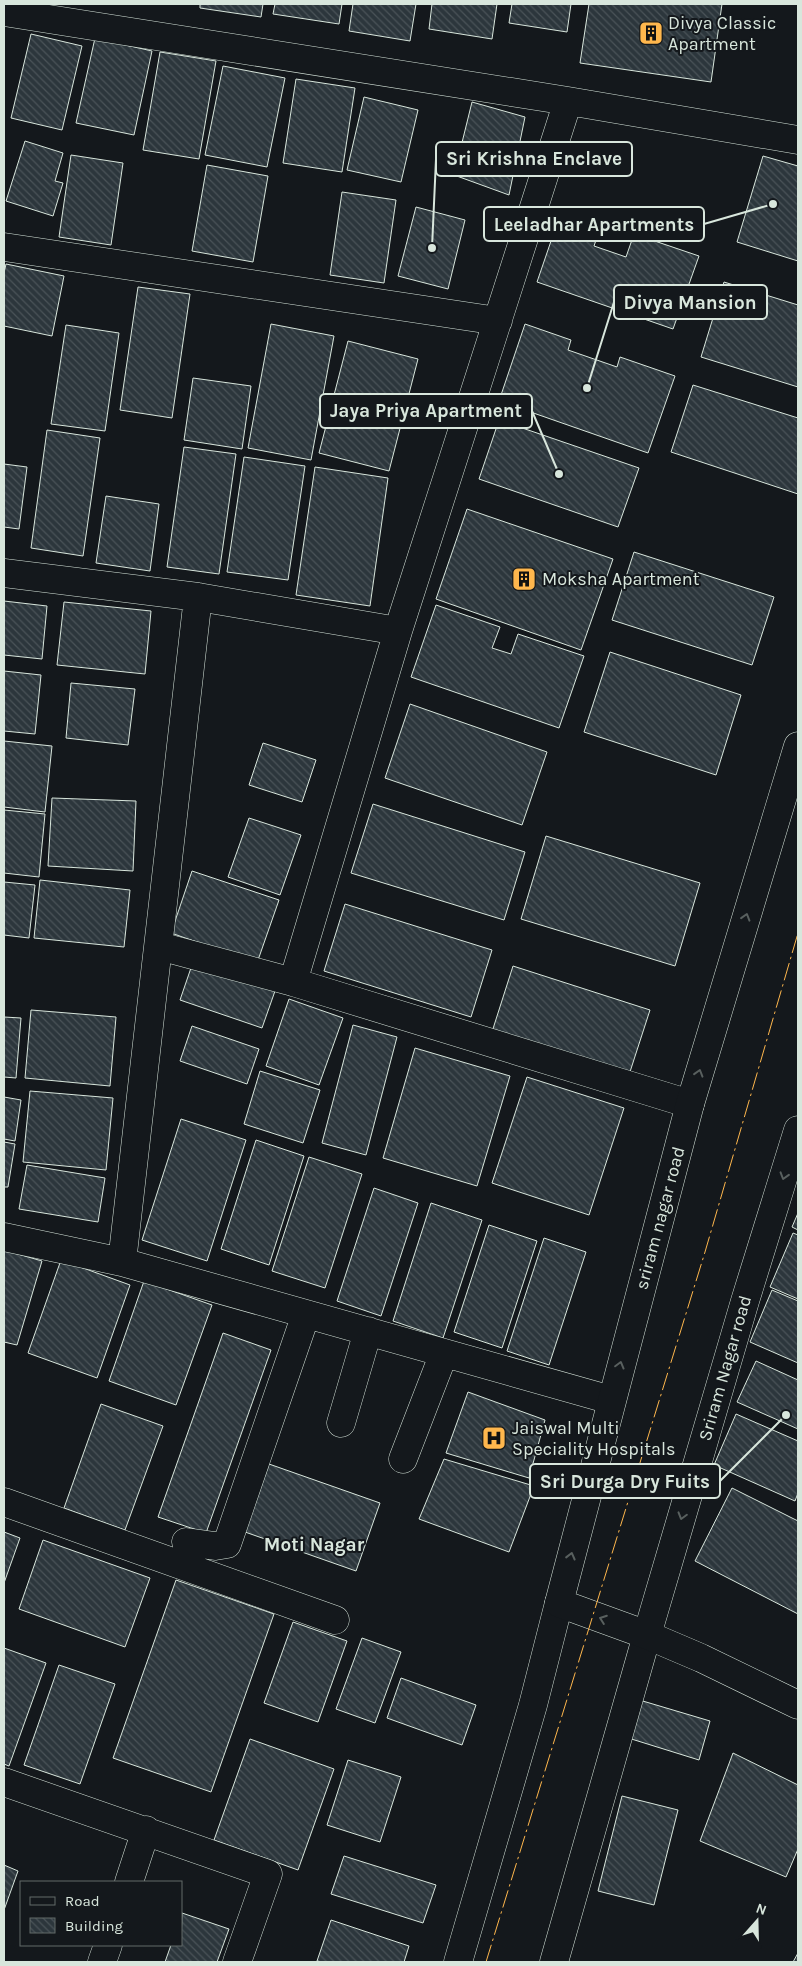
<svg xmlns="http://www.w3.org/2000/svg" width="802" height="1966" font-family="Karla,sans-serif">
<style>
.building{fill:url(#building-back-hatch);stroke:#d8e6dc}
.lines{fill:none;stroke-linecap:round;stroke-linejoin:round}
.minor-casing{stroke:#d8e6dc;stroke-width:29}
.major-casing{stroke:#d8e6dc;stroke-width:29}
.minor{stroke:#14181c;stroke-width:28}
.major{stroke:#14181c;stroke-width:28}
.power{stroke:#ffb74d;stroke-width:1;stroke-dasharray:18 4 2.5 4;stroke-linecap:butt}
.oneway{stroke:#59605f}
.labels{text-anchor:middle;stroke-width:4;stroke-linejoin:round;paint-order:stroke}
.poi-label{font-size:18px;fill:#d8e6dc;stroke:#14181c;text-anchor:start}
.street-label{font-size:18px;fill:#d8e6dc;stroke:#14181c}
.neighbourhood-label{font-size:19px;font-weight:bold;fill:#d8e6dc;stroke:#14181c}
.leader{fill:none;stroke:#d8e6dc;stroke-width:2}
.callout-dot{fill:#d8e6dc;stroke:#14181c;stroke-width:2}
.callout{fill:#14181c;stroke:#d8e6dc;stroke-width:2}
.callout-label{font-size:19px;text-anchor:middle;font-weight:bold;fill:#d8e6dc}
</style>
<defs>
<pattern id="building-back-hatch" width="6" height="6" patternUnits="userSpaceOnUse" patternTransform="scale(1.25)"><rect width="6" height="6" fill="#2c363c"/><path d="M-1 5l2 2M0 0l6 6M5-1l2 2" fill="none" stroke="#4a5358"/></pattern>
</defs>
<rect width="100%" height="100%" fill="#14181c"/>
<path class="building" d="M200 4H263L261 17 200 8Z
M275 4H342L339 24 273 14Z
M353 4H416L410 41 349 31Z
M432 4H497L492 39 429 29Z
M512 4H571L567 32 509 23Z
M589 4H722L711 82 580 63Z
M31 34 82 46 62 130 11 118Z
M95 38 152 51 134 135 76 123Z
M160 52 216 61 199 159 143 150Z
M223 66 285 78 267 167 205 155Z
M296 79 355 88 342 172 283 163Z
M364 97 418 110 401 182 347 170Z
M472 102 525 117 509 195 454 175Z
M25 141 63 153 55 181 63 183 53 216 6 201Z
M71 155 123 163 111 245 59 237Z
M763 156 798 166V261L737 242Z
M207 165 268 176 253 262 192 251Z
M342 192 396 200 384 283 330 275Z
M416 207 465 220 448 289 398 276Z
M562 209 602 223 594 246 626 257 634 234 699 256 673 329 537 282Z
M6 264 64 276 52 336 4 326V273Z
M724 282 798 305V387L701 357Z
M138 287 190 294 172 418 120 410Z
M271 324 334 336 311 460 248 448Z
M525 324 571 340 568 350 617 367 620 357 675 376 648 453 499 401Z
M66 325 119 333 105 431 51 424Z
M348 341 418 359 389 471 319 453Z
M193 378 251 386 242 449 184 440Z
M693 385 798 418V494L671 452Z
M499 420 639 468 618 527 479 479Z
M47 430 100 438 83 556 31 548Z
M184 447 236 454 219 574 167 567Z
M244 457 305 466 288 580 227 572Z
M4 464 27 467 19 529 4 527Z
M315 467 388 478 370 606 296 595Z
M106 496 159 504 150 571 96 563Z
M467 509 613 559 581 650 436 599Z
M634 552 774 597 752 665 612 620Z
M4 601 47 606 42 659 4 655Z
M64 602 151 611 145 674 57 665Z
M436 605 500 627 492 648 511 654 518 634 584 656 559 728 411 677Z
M610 652 741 695 716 775 584 732Z
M4 671 41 675 35 734 4 731Z
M71 683 135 689 128 745 66 738Z
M410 704 547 752 522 825 385 778Z
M4 741 52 746 45 812 4 807Z
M263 743 316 760 302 802 249 785Z
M52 798 136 801 133 871 48 866Z
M373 804 525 852 504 920 351 873Z
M4 810 45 814 39 877 4 873Z
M249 818 301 835 280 895 228 877Z
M546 836 700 883 675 966 521 919Z
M192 871 279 900 257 963 171 933Z
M40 880 130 890 124 947 34 938Z
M4 882 35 885 29 938 4 935Z
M345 904 492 950 471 1017 324 971Z
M193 962 275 991 262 1028 180 1000Z
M513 966 650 1010 628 1078 491 1035Z
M289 999 343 1018 319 1085 266 1066Z
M31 1010 116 1017 110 1086 25 1078Z
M4 1017 21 1018 16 1078 4 1077Z
M353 1025 397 1037 366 1155 322 1143Z
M192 1026 259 1049 247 1084 180 1061Z
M415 1048 510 1076 477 1186 383 1158Z
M260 1071 320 1090 303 1143 244 1124Z
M527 1077 624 1108 589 1215 492 1183Z
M30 1091 113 1098 106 1170 23 1162Z
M4 1097 21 1100 15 1141 4 1139Z
M181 1119 246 1140 207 1261 142 1240Z
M256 1140 304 1156 269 1265 221 1249Z
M4 1142 15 1144 8 1187H4Z
M309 1157 362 1174 325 1288 272 1271Z
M27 1165 105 1178 98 1222 19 1209Z
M374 1188 418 1203 381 1316 337 1301Z
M431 1203 482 1220 443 1338 393 1321Z
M798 1213V1230L792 1227Z
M489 1225 537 1241 502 1348 454 1332Z
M793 1233 798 1235V1299L770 1287Z
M544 1238 586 1252 549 1365 507 1351Z
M4 1250 42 1261 17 1345 4 1342Z
M61 1260 130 1285 97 1378 28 1353Z
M144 1281 212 1305 176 1405 109 1381Z
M772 1290 798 1301V1363L750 1342Z
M223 1333 271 1350 206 1533 158 1517Z
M756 1361 798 1380V1429L737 1402Z
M468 1392 545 1420 529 1478 446 1453Z
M101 1404 163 1426 125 1530 64 1508Z
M736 1414 798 1441V1493L795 1501 714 1465Z
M444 1459 534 1486 509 1552 419 1519Z
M269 1464 380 1503 356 1571 245 1532Z
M732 1488 798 1521V1614L695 1561Z
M4 1532 20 1538 4 1583Z
M43 1540 150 1578 125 1647 19 1609Z
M176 1580 274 1614 211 1792 113 1758Z
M293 1622 347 1641 318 1722 264 1703Z
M362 1638 401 1652 375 1723 336 1709Z
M4 1648 46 1663 9 1766 4 1764Z
M59 1665 115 1684 80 1784 24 1765Z
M401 1678 476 1705 462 1745 387 1718Z
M636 1699 710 1721 699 1760 625 1737Z
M250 1739 334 1769 298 1870 214 1840Z
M733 1753 798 1785V1849L786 1877 700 1841Z
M348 1760 401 1777 380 1842 327 1825Z
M622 1796 678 1810 654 1905 598 1891Z
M344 1856 436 1885 423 1923 331 1894Z
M4 1865 18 1871 4 1910Z
M182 1913 229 1929 217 1962H165L171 1945H181Z
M331 1920 409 1946 404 1962H322L317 1961Z
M798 1953V1962H793Z"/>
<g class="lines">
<g class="minor-casing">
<path id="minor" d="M4 12 568 101 798 140
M4 247 498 321
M4 573 198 597 398 631
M159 946 293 982 690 1104
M293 982 398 631 568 101
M4 1237 122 1262 611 1400
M122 1262 198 597
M341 1423 368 1331
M403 1459 444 1353
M4 1502 335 1620
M186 1542 215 1546 227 1544 306 1314
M4 1782 268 1874 237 1962
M129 1882 146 1830
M102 1962 108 1945
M458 1962 533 1705 559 1603
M554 1962 647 1635"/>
</g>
<g class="major-casing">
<path id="major" d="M798 746 690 1104 559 1603 647 1635 701 1658 798 1705
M647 1635 745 1301 798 1130"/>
</g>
<use href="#minor" class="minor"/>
<use href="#major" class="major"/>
<path class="power" d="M486 1962 705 1252 798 933"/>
</g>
<defs><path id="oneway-chevron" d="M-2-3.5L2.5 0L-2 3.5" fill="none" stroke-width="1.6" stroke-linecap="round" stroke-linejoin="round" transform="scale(1.25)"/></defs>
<g class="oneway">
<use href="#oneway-chevron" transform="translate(746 917) rotate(-73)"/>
<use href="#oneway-chevron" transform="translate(699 1073) rotate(-73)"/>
<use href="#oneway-chevron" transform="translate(784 1176) rotate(107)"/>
<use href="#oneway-chevron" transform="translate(620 1365) rotate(-75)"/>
<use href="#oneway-chevron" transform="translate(682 1516) rotate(106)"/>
<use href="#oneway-chevron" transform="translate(571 1556) rotate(-76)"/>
<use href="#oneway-chevron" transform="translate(603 1619) rotate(-160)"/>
</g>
<defs>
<g id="building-square" transform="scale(1.25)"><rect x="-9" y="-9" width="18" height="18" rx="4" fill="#ffb74d" stroke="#14181c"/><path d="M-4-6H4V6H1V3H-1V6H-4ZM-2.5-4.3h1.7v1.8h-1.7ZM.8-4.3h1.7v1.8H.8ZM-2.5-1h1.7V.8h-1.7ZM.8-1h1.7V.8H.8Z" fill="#111"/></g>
<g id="hospital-square" transform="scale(1.25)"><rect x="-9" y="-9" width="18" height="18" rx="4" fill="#ffb74d" stroke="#14181c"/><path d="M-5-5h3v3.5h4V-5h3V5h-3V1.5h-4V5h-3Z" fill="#111"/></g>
</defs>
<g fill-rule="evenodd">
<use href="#building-square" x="651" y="33"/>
<use href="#building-square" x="524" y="579"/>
<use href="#hospital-square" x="494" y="1438"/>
</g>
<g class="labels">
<g class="poi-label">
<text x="668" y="29">Divya Classic<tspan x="668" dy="21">Apartment</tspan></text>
<text x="542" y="585">Moksha Apartment</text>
<text x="512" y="1434">Jaiswal Multi<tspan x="512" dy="21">Speciality Hospitals</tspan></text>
</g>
<g class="street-label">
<text transform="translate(660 1218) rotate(-75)" y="6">sriram nagar road</text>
<text transform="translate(725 1368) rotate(-74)" y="6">Sriram Nagar road</text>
</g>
<g class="neighbourhood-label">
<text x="314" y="1551">Moti Nagar</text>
</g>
</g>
<path class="leader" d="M432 248L436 159M773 204L704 224M587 388L614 302M559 474L532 411M786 1415L720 1481"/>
<g class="callout-dot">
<circle cx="432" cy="248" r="5"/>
<circle cx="773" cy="204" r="5"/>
<circle cx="587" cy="388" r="5"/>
<circle cx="559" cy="474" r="5"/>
<circle cx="786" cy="1415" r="5"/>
</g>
<g class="callout">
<rect x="436" y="142" width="196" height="34" rx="5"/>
<rect x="484" y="207" width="220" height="34" rx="5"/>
<rect x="614" y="285" width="153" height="34" rx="5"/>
<rect x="320" y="394" width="212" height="34" rx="5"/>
<rect x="530" y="1464" width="190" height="34" rx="5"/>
</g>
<g class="callout-label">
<text x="534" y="165">Sri Krishna Enclave</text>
<text x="594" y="231">Leeladhar Apartments</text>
<text x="690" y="309">Divya Mansion</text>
<text x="426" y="417">Jaya Priya Apartment</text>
<text x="625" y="1488">Sri Durga Dry Fuits</text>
</g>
<rect width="802" height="1966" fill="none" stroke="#d8e6dc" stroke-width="10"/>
<rect x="20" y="1881" width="162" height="65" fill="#14181c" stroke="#626a69"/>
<rect x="30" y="1897" width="25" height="8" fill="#14181c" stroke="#626a69"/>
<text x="65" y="1906" font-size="15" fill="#d8e6dc">Road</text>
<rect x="30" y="1918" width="25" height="15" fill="url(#building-back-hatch)" stroke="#626a69"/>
<text x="65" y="1931" font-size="15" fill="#d8e6dc">Building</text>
<g transform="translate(757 1921) rotate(20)" stroke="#14181c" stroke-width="4" paint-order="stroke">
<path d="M0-4L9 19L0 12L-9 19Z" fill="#d8e6dc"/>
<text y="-8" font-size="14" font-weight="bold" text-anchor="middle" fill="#d8e6dc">N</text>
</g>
</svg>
